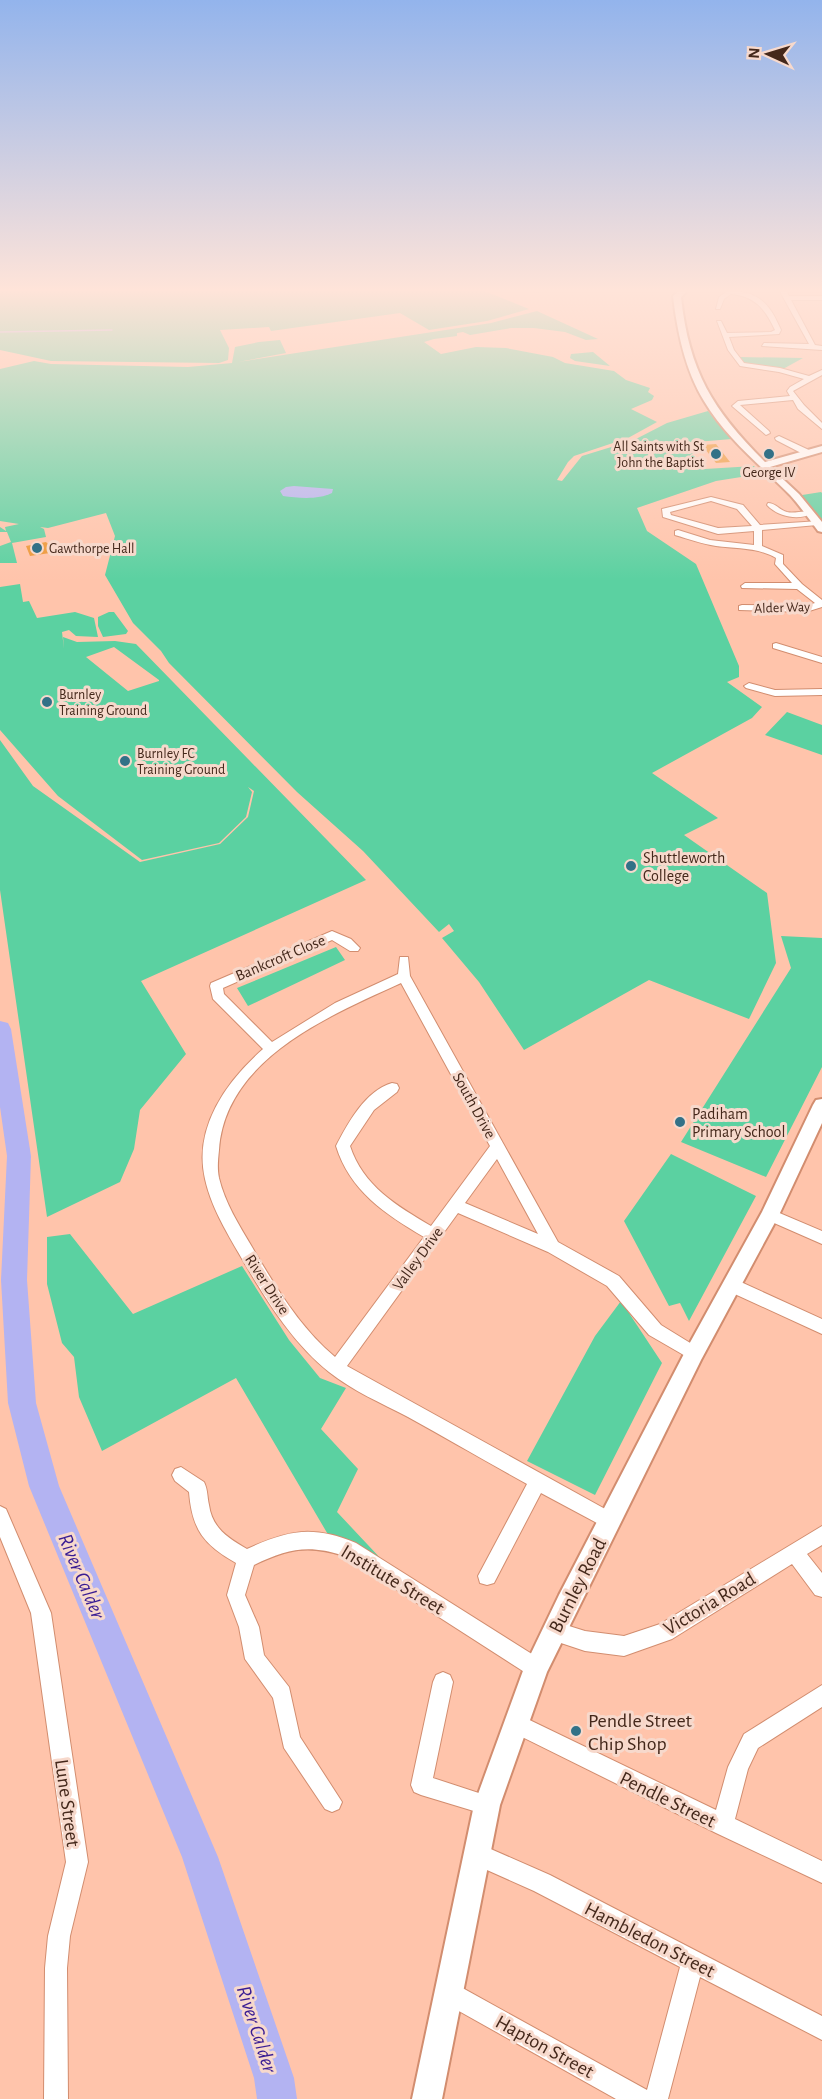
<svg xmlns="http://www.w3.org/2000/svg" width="822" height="2099" font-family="'Alegreya Sans',sans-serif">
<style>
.green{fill:#5bd1a1;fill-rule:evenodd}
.water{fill:#b3b3f2}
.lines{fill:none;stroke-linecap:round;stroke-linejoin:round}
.stream{stroke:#b3b3f2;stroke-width:1.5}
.river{fill:#b3b3f2;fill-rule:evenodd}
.building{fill:#ed9737}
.minor-casing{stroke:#d28d6f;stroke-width:2}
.major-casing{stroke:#d28d6f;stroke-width:4}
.minor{fill:#fff;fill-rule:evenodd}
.major{fill:#fff;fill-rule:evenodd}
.poi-dot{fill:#337187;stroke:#f7d9cc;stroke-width:2}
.labels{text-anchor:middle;stroke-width:6;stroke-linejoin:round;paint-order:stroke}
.far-poi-label{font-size:14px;fill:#44281b;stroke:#f7d9cc;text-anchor:start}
.far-street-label{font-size:14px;fill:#44281b;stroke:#f7d9cc}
.poi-label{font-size:16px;fill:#44281b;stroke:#f7d9cc;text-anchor:start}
.street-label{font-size:16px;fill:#44281b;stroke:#f7d9cc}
.near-street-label{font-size:20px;fill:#44281b;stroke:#f7d9cc}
.near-poi-label{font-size:20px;fill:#44281b;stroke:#f7d9cc;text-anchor:start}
.near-water-label{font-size:21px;font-style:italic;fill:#391c93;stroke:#f7d9cc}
</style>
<rect width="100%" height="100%" fill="#ffc4ab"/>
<path class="green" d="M0 288H477L529 309 487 321 429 330 400 313 271 331 269 327 220 330 229 348 228 360 219 363 51 361 0 350Z
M537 311 598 339 586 340 565 332 534 328H511L470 335 463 332 457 333V336L434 339 424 342 441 354 476 347 506 348 553 357 565 363 614 371 626 380 650 388 648 392 654 396 652 400 631 409 657 422 628 438 574 456 568 462 557 480 562 481 582 456 634 440 667 423 708 411 732 439 684 443 705 469 754 466 760 474 716 481 637 508 647 531 696 564 739 666V677L727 682 762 707 752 718 652 773 718 818 684 835 767 893 776 963 749 1019 649 980 524 1050 479 982 442 938 454 931 449 924 439 932 363 851 297 792 169 663 161 651 133 623 105 575 115 536 106 513 48 528 40 527 44 529 46 537 12 543 17 563H0V546L11 542 7 532H0V527L6 531 5 527 19 524 0 521V369L34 361 51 364 188 367 232 363 235 347 259 342 280 340 286 353 238 362 491 323Z
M593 352 610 366 575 361 570 358 571 354Z
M738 357 803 358 783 369 744 364Z
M821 492 822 493V529L796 496Z
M20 584 23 602 29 601 37 618 75 612 94 618 98 637 76 636 69 630 62 632 64 649 63 637 77 642 115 641 136 644 366 880 141 981 186 1054 140 1110 134 1149 120 1182 47 1217 0 890V740L33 786 140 862 220 844 248 817 254 791 248 787 252 792 246 817 219 843 142 860 58 796 0 730V587ZM114 647 159 680V681L128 691 86 657Z
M109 612H114L128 631 126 634 103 637 98 626V617Z
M787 712 822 725V755L765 735Z
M781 936 822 938V1067L766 1177 681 1142 791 968Z
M336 947 345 960 248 1006 237 988Z
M671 1154 756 1196 689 1321 680 1303 669 1306 624 1221Z
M70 1234 133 1314 242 1266 289 1340 320 1378 346 1388 321 1429 358 1469 337 1512 383 1561 333 1543 236 1378 102 1451 79 1397 74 1357 62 1343 47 1284V1237Z
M621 1301 662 1363 595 1495 527 1461 595 1336Z"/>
<path class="water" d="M294 486 333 489 332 493C318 500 298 498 283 496L280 491 286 487Z"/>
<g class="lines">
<path class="stream" d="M0 332 112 330"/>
<path class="river" d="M0 1021 8 1023 11 1029 31 1156 27 1280 36 1403 59 1486 218 1857 294 2078 297 2099H257L254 2078 182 1857 29 1486 8 1403 1 1280 7 1156 0 1107Z"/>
</g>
<path class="building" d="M716 444 730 462 716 463 702 445Z
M46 542 50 546V553L30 556 26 546Z"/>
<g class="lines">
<g class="minor-casing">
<path id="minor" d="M526 288H565L536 292Z
M726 288H732C737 292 743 292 750 294 767 300 774 314 781 330L779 334 729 337 734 350 744 363 780 368 809 376 822 370V375L793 391 804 405 822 423V429L798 409 793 400 740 405 769 431 770 433 766 435 732 406 738 401 790 396 787 391 790 387 804 379 779 372 740 366 728 350 717 321H721L727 333 771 332 775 330C765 309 755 296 731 294L724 299 720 309H716L719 297 728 291Z
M778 288H784L789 296H822V300H791L815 345 822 346V350L762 346 764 343 809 344Z
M779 436 811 451 812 453 805 455 776 440 775 438Z
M711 497 743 505 760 525 820 521 821 523 817 525 762 530V546L783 555V564L802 584 822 600V607L806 612 739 610V606L742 605 805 606 815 603 797 589 742 588 741 586 745 583H792L775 564 776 558C757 547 737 549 716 546 702 544 689 539 675 535V531L678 530 710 540 754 545V531L718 534 663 517 662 509ZM711 501 737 509 752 526 718 528 671 515 670 512Z
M768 503C776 503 779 510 787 512 796 514 805 509 813 513 799 521 778 517 767 505Z
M776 643 822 657V663L773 648V644Z
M749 683 775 690 822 689V695L775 696 746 688 744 686Z
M332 931 351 939 360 948 358 951H350L332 940 223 988 224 994 272 1042 335 1003 398 974 400 957H408L410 976 558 1242 619 1276 661 1325 700 1349 702 1354 700 1359 694 1361 649 1335 607 1286 548 1252 458 1213 347 1366 616 1515 619 1521 616 1527 610 1530 541 1493 494 1583 487 1585 480 1583 478 1576 527 1484C487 1462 448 1439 408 1417 381 1403 353 1391 329 1372 295 1345 270 1306 248 1269 232 1241 212 1211 205 1179 193 1127 227 1081 263 1049L213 999 210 986 211 983ZM401 983 490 1146 431 1226C397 1206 363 1186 350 1146L374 1110 397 1092 399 1088 397 1084 392 1083C365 1091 348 1123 336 1146 350 1191 385 1214 424 1237L335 1357C300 1328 275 1286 252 1247 239 1225 225 1203 219 1178 217 1168 218 1160 219 1150 225 1059 329 1016 401 983ZM497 1159 538 1234 465 1203Z
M770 1209 822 1231V1244L765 1219 762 1215 765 1211Z
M732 1278 822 1319V1334L726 1290 724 1285 726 1280Z
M181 1467 204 1482C208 1490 207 1497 209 1505 212 1528 228 1538 247 1549 288 1530 313 1525 356 1543L543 1661 546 1668 543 1675 536 1678 529 1675 344 1556C308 1544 288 1549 254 1565L245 1595 259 1627 264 1655 289 1687 300 1737 342 1802 339 1809 332 1812 325 1809 284 1748 273 1698 245 1659 239 1627 227 1595 236 1563C204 1545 192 1530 189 1492L175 1481 172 1475 175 1469Z
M0 1506 6 1509 51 1613 88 1862 70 1936 67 1968 68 2099H44L45 1968 48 1936 66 1862 31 1613 0 1537Z
M822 1526V1545L807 1554 822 1573V1597L815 1595 792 1564 672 1639 624 1656 585 1651 546 1638 543 1631 546 1624 553 1621 585 1631 624 1636 660 1624Z
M443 1672 450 1675 453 1682 433 1778 494 1798 497 1805 494 1812 487 1815 421 1795 414 1792 411 1785 433 1682 436 1675Z
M822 1685V1707L758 1748 748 1769 735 1819 822 1861V1883L716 1833 508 1730 505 1723 508 1716 515 1713 716 1810 728 1767 744 1734Z
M477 1843 550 1875 822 2016V2040L700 1977 668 2099H616L441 2001 438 1993 441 1985 449 1982 457 1985 647 2090 680 1967 534 1891 469 1862 466 1854 469 1846Z"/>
</g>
<g class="major-casing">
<path id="major" d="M682 288H690L681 297C689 372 713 410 765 462L822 446V452L770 467 799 494 822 522V532L818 531C809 519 800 506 790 495 760 465 726 438 704 401 685 370 677 331 673 296Z
M822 1099V1123L779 1215 701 1360 547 1672 500 1805 442 2099H412L474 1805 524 1668 559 1595 687 1348 762 1212 813 1105 816 1100Z"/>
</g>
<use href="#minor" class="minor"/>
<use href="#major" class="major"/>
</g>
<linearGradient id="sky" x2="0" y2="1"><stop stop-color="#93b4ec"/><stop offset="0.5" stop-color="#ffe4d9"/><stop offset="1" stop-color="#ffe4d9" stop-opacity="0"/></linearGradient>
<rect width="822" height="581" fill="url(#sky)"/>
<g class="poi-dot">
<circle cx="716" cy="454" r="6"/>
<circle cx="769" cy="454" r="6"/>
<circle cx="37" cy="548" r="6"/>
<circle cx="47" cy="702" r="6"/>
<circle cx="125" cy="761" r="6"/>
<circle cx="631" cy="866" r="6"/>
<circle cx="680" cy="1122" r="6"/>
<circle cx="576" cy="1731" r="6"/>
</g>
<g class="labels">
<g class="far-poi-label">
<text x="704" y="451" text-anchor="end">All Saints with St<tspan x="704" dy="16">John the Baptist</tspan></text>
<text x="769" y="477" text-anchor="middle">George IV</text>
<text x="49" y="553">Gawthorpe Hall</text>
<text x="59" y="699">Burnley<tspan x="59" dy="16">Training Ground</tspan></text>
<text x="137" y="758">Burnley FC<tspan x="137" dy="16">Training Ground</tspan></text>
</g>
<g class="far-street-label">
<text transform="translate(782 607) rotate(-2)" y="5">Alder Way</text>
</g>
<g class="poi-label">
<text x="643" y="863">Shuttleworth<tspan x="643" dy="18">College</tspan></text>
<text x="692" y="1119">Padiham<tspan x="692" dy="18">Primary School</tspan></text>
</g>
<g class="street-label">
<text transform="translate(280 957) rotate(-23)" y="6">Bankcroft Close</text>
<text transform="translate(475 1105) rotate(61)" y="6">South Drive</text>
<text transform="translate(417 1258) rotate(-54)" y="6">Valley Drive</text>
<text transform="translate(268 1284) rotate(57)" y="6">River Drive</text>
</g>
<g class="near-street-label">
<text transform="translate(393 1579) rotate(31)" y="7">Institute Street</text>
<text transform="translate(577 1585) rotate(-63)" y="7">Burnley Road</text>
<text transform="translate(709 1603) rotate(-31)" y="7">Victoria Road</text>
<text transform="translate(668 1799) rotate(26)" y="7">Pendle Street</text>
<text transform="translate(68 1803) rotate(82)" y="7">Lune Street</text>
<text transform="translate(650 1939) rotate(27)" y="7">Hambledon Street</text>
<text transform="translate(545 2046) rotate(29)" y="7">Hapton Street</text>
</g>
<g class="near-poi-label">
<text x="588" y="1727">Pendle Street<tspan x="588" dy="23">Chip Shop</tspan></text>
</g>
<g class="near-water-label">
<text transform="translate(82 1576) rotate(67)" y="7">River Calder</text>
<text transform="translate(257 2029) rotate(72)" y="7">River Calder</text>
</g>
</g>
<g transform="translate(768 54) rotate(274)" stroke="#f7d9cc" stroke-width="4.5" paint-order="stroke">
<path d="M0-4.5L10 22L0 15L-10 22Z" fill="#44281b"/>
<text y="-9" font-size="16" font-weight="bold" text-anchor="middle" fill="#44281b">N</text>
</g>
</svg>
